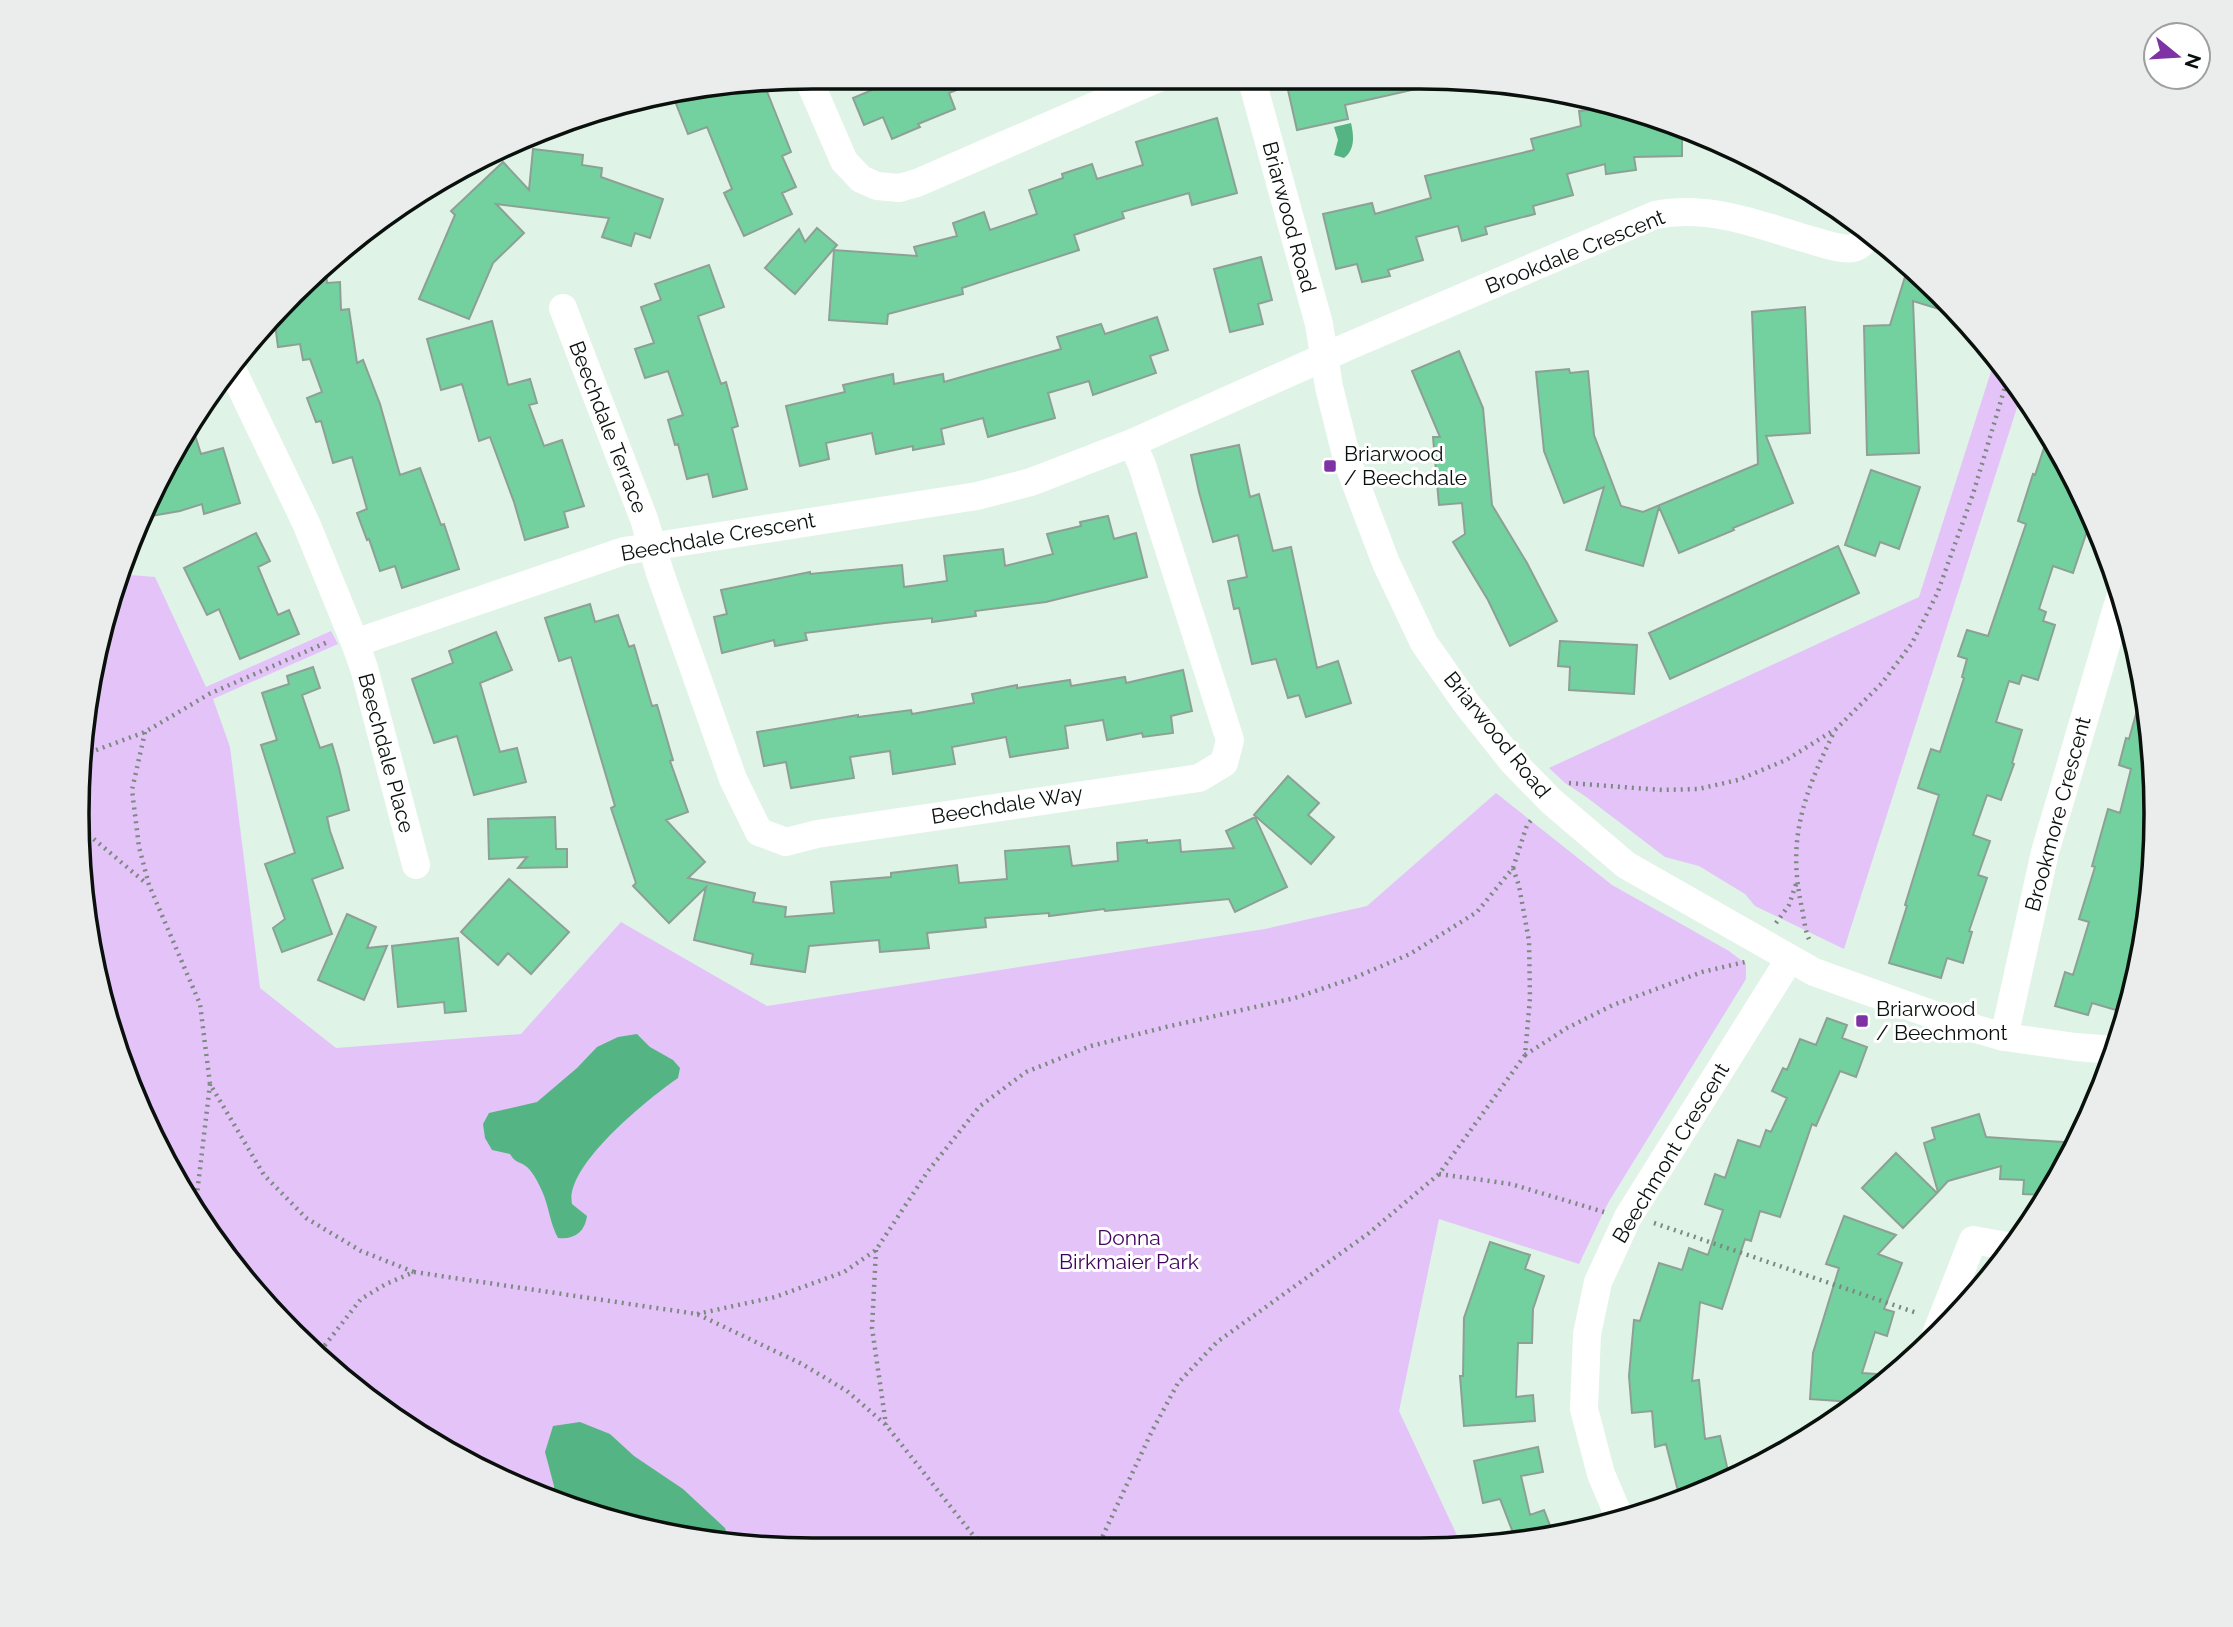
<svg xmlns="http://www.w3.org/2000/svg" width="2233" height="1627" font-family="Raleway,sans-serif">
<style>
.green{fill:#e4c3f9}
.water{fill:#55b483}
.building{fill:#73d19f;stroke:#8da095;stroke-width:2}
.lines{fill:none;stroke-linecap:round;stroke-linejoin:round}
.path{stroke:#7b8981;stroke-width:4.5;stroke-dasharray:2 5;stroke-linecap:butt}
.minor{stroke:#fff;stroke-width:28}
.poi-dot{fill:#7e33a5;stroke:#fff;stroke-width:2.5}
.labels{text-anchor:middle;stroke-width:6;stroke-linejoin:round;paint-order:stroke}
.street-label{font-size:21px;fill:#0a110d;stroke:#fff}
.poi-label{font-size:21px;fill:#0a110d;stroke:#fff;text-anchor:start}
.park-label{font-size:21px;fill:#430160;stroke:#fff}
.rim{fill:none;stroke:#0a110d;stroke-width:3.5}
</style>
<rect width="100%" height="100%" fill="#dff3e7"/>
<path class="green" d="M1995 359 2021 395 1844 949 1755 906 1745 894 1699 866 1665 857 1585 796 1565 783 1549 768 1919 597Z
M117 574 155 577 206 687 331 631 338 644 213 699 230 747 260 988 336 1048 521 1034 621 922 767 1006 1265 929 1367 906 1496 793 1612 885 1729 951 1746 964V979L1608 1203 1579 1264 1439 1219 1399 1411 1461 1544 1285 1545 1276 1543 1273 1545 766 1548 623 1525 488 1474 365 1398 260 1299 201 1222 133 1096 83 910V717Z"/>
<path class="water" d="M1351 123C1354 136 1355 150 1344 158L1334 155 1338 140 1334 127Z
M637 1034 650 1047 673 1060 680 1068 678 1078C649 1098 564 1166 572 1204L587 1216C585 1232 574 1240 558 1238 550 1224 549 1206 542 1191 539 1184 533 1172 527 1167 520 1161 516 1164 510 1154L492 1150 485 1138 483 1124 489 1113 537 1102 577 1068 597 1047 618 1037Z
M580 1422 610 1434 634 1456 683 1489 725 1528 731 1543 623 1525 554 1499V1486L545 1452 553 1426Z"/>
<path class="building" d="M903 77H985L986 78 949 93 955 109 918 124 920 127 892 139 883 117 864 125 853 98Z
M1308 77H1420L1434 78V85L1345 105 1348 119 1297 130 1288 90 1310 85Z
M764 84 791 152 782 156 796 187 782 193 792 214 744 236 724 193 732 189 707 127 688 134 673 96Z
M1616 107 1682 127V156L1634 157 1636 170 1606 174 1605 164 1567 174 1573 195 1533 206 1535 214 1485 227 1487 234 1462 241 1458 226 1416 237 1423 260 1388 270 1390 276 1362 282 1357 264 1336 269 1323 214 1372 203 1375 214 1431 198 1425 176 1534 150 1531 139 1581 126 1579 111Z
M1217 118 1237 193 1192 205 1189 193 1122 212 1124 218 1074 235 1079 250 962 288 963 294 888 314 887 324 829 320 834 250 917 256 914 247 957 236 953 223 984 212 990 230 1037 214 1029 190 1063 178 1062 174 1092 164 1097 179 1143 165 1136 142Z
M533 149 583 155 582 165 602 168 601 177 663 199 650 238 635 233 631 246 602 237 609 218 496 204 524 233 493 263 469 319 419 299 455 215 451 211 503 162 529 190Z
M817 228 837 245 795 294 765 268 799 229 805 242Z
M1261 257 1272 300 1258 304 1263 324 1230 332 1214 269Z
M1909 264 1962 316 1913 301 1919 453 1867 455 1864 326 1890 325Z
M709 265 724 307 698 316 721 384 726 382 738 426 732 428 747 489 713 497 708 474 687 479 678 444 675 445 668 420 683 415 668 371 645 378 635 349 654 343 641 307 661 300 655 284Z
M326 270 327 283 340 282 341 310 349 309 357 363 363 360 380 404 400 475 420 468 441 525 444 524 459 569 402 588 395 566 380 571 369 539 367 540 357 513 367 509 352 457 333 463 321 421 316 422 307 398 322 392 310 359 303 360 300 344 278 347 274 316Z
M1805 307 1810 433 1766 436 1793 503 1733 528 1734 530 1679 553 1659 507 1643 566 1586 550 1604 487 1564 503 1544 451 1536 372 1569 369 1570 373 1588 371 1594 435 1621 506 1643 512 1758 464 1752 312Z
M1157 317 1168 350 1150 356 1156 373 1093 395 1089 381 1048 393 1055 418 988 437 983 418 941 429 944 444 913 450V446L876 454 872 433 826 443 829 459 800 466 786 406 845 392 843 385 893 374 894 384 943 374 944 382 1061 349 1057 337 1101 324 1105 334Z
M492 321 508 385 530 379 537 403 529 405 544 446 562 440 584 506 564 512 568 527 525 540 514 502 490 437 479 441 462 384 441 390 427 339Z
M1459 351 1483 408 1492 505 1527 563 1557 621 1510 646 1488 600 1453 542 1465 534 1462 503 1439 505 1433 437H1440L1412 371Z
M193 429 201 454 223 448 240 503 204 514 202 504 180 511 140 518 153 488Z
M2049 433 2058 446 2091 519 2073 573 2053 566 2039 609 2046 612 2043 621 2055 625 2038 680 2022 675 2019 684 2009 681 1996 722 2022 730 2012 763 2014 764 2001 800 1987 795 1973 835 1990 841 1978 875 1987 878 1969 931 1972 932 1963 963 1947 958 1941 978 1889 963 1907 906 1905 905 1939 795 1918 788 1931 749 1940 752 1964 678 1962 677 1967 659 1958 656 1967 630 1988 636 2026 524 2018 521 2033 474 2035 475Z
M1239 445 1250 497 1259 494 1273 551 1291 547 1317 668 1338 661 1351 703 1306 717 1299 695 1288 698 1276 659 1252 664 1239 608 1234 609 1228 581 1247 577 1238 535 1213 542 1199 492 1191 455Z
M1871 470 1920 487 1899 549 1880 542 1875 556 1845 545Z
M1108 516 1114 539 1136 533 1147 577 1046 602 975 611 976 616 932 622V618L885 623 805 633 807 640 775 646 774 640 722 653 714 617 727 614 721 590 810 572V574L902 565 904 587 947 581 944 556 1003 549 1005 566 1053 554 1047 534 1081 526 1080 522Z
M256 533 270 561 258 567 278 615 289 610 299 634 240 659 219 609 207 615 184 568Z
M1838 546 1859 593 1670 679 1649 633Z
M590 604 595 622 618 615 629 647 634 645 652 706 657 705 673 760 670 761 688 812 666 820 705 862 688 878 755 893 753 902 786 907 785 917 834 913 831 882 891 877V873L957 865 959 883 1007 879 1005 851 1069 846 1072 866 1118 861 1117 843 1147 840V843L1180 840 1181 852 1234 848 1226 831 1255 817 1287 887 1235 912 1229 899 1105 911 1104 909 1049 916V913L985 918 986 927 927 933 929 948 880 952 879 940 809 946 805 972 751 964 753 954 694 940 706 887 669 923 633 886 636 883 611 808 615 806 571 657 559 661 545 618Z
M496 632 512 670 480 683 500 752 517 748 526 782 474 795 457 736 434 743 412 679 453 663 449 651Z
M1560 641 1637 645 1634 694 1569 690 1570 667 1558 666Z
M313 667 320 688 302 695 320 748 332 744 339 768 349 810 327 817 330 831 343 868 312 879 332 934 282 952 273 928 285 919 265 864 295 853 261 745 277 740 262 693 289 684 287 676Z
M1183 670 1192 711 1171 716 1173 733 1143 737 1142 733 1107 740 1103 720 1065 726 1068 748 1010 757 1006 737 952 747 955 764 893 774 890 751 850 757 854 778 791 788 786 762 764 766 757 732 858 715V717L911 710 912 714 974 703 972 694 1017 685V688L1070 680 1071 686 1125 677 1126 683Z
M2143 689 2150 718 2154 862 2138 958 2132 956 2116 1010 2092 1003 2088 1015 2055 1006 2065 972 2073 975 2089 922 2079 919 2095 867 2092 866 2108 809 2120 813 2131 769 2119 765 2126 738 2129 739Z
M1288 776 1319 803 1308 815 1334 837 1311 864 1254 815Z
M555 817 556 849H567V867L518 868 527 857 489 859 488 819Z
M509 879 569 932 531 974 508 953 498 965 461 932Z
M347 914 376 927 367 948 387 946 364 1000 318 980Z
M458 938 466 1011 445 1013 444 1002 398 1007 392 946Z
M1827 1018 1847 1025 1842 1038 1867 1047 1856 1077 1840 1071 1816 1126 1812 1124 1780 1217 1760 1211 1751 1241 1745 1239 1722 1309 1700 1302 1692 1381 1699 1380 1705 1439 1720 1436 1730 1480 1708 1488 1679 1495 1666 1444 1655 1447 1652 1411 1632 1413 1629 1376 1634 1320 1640 1321 1659 1263 1682 1270 1689 1248 1708 1255 1723 1210 1705 1204 1715 1174 1725 1178 1738 1140 1760 1147 1766 1130 1771 1132 1787 1098 1772 1091 1783 1068 1787 1070 1800 1039 1816 1045Z
M1979 1114 1986 1137 2078 1143 2045 1195 2023 1194 2024 1180 2000 1179 2001 1166 1948 1181 1938 1192 1924 1143 1935 1139 1932 1128Z
M1896 1153 1937 1193 1903 1228 1862 1188Z
M1844 1216 1896 1235 1878 1254 1902 1263 1884 1309 1894 1312 1887 1336 1875 1332 1862 1373 1893 1375 1853 1402 1810 1399 1813 1353 1839 1268 1826 1264Z
M1490 1242 1530 1255 1525 1269 1544 1276 1533 1309 1532 1343H1518L1516 1397 1533 1395 1535 1421 1464 1426 1460 1376H1463L1464 1318Z
M1538 1447 1543 1472 1521 1476 1530 1515 1544 1510 1554 1536 1517 1543 1500 1499 1483 1503 1474 1461Z"/>
<g class="lines">
<path class="path" d="M145 732 132 790 139 847 149 885 200 1004 210 1084 264 1175 306 1218 361 1251 414 1272 386 1284 361 1299 318 1354
M83 755 145 732 209 694 330 641
M1569 783 1662 790 1698 789 1738 780 1786 760 1836 729 1882 683 1912 643 1937 594 1973 494 2008 377
M83 830 147 884
M1513 868 1527 825 1533 818
M1776 923 1789 905 1796 884
M1809 939C1805 931 1804 918 1802 908 1786 838 1805 792 1835 730
M1525 1055 1567 1028 1613 1005 1702 972 1745 962
M1439 1174 1511 1184 1604 1212
M195 1211 210 1084
M1654 1223 1917 1313
M876 1250 872 1328 886 1425
M414 1272 697 1314 802 1364 847 1391 886 1425 973 1535 989 1547
M697 1314 775 1297 844 1272 876 1250 928 1171 980 1106 1026 1072 1091 1046 1166 1027 1295 998 1356 977 1410 954 1477 912 1513 868 1519 886 1529 941 1530 998 1525 1055 1439 1174 1369 1233 1217 1342 1178 1383 1152 1431 1098 1546"/>
<path class="minor" d="M1251 77 1319 324 1329 387 1348 463 1386 563 1424 643 1466 703 1513 762 1551 801 1626 865 1814 972 1959 1024 2004 1037 2076 1047 2114 1050
M808 78 844 161 861 179 877 186 899 188 917 183 1161 77
M563 308 644 519 660 573 733 779 759 832 786 842 817 834 1199 778 1224 763 1230 740 1142 465 1132 443
M232 369 306 523 355 643 624 551 977 496 1031 482 1132 443 1349 346 1655 215C1706 205 1752 222 1800 237 1812 240 1842 251 1853 248 1861 246 1865 239 1867 233
M355 643 364 668 416 865
M2004 1037 2045 852 2121 594
M1936 1334 1973 1240 2013 1247
M1621 1521 1601 1474 1584 1409 1587 1334 1598 1282 1628 1217 1789 960"/>
</g>
<g class="poi-dot">
<rect x="1323" y="459" width="14" height="14" rx="3.5"/>
<rect x="1855" y="1014" width="14" height="14" rx="3.5"/>
</g>
<g class="labels">
<g class="street-label">
<text transform="translate(1289 217) rotate(75)" y="7">Briarwood Road</text>
<text transform="translate(1575 252) rotate(-22)" y="7">Brookdale Crescent</text>
<text transform="translate(608 427) rotate(69)" y="7">Beechdale Terrace</text>
<text transform="translate(718 537) rotate(-10)" y="7">Beechdale Crescent</text>
<text transform="translate(1497 735) rotate(51)" y="7">Briarwood Road</text>
<text transform="translate(386 753) rotate(75)" y="7">Beechdale Place</text>
<text transform="translate(1007 805) rotate(-9)" y="7">Beechdale Way</text>
<text transform="translate(2058 814) rotate(-75)" y="7">Brookmore Crescent</text>
<text transform="translate(1671 1153) rotate(-59)" y="7">Beechmont Crescent</text>
</g>
<g class="poi-label">
<text x="1344" y="461">Briarwood<tspan x="1344" dy="24">/ Beechdale</tspan></text>
<text x="1876" y="1016">Briarwood<tspan x="1876" dy="24">/ Beechmont</tspan></text>
</g>
<g class="park-label">
<text x="1129" y="1245">Donna<tspan x="1129" dy="24">Birkmaier Park</tspan></text>
</g>
</g>
<path d="M0 0H2233V1627H0ZM813 89H1420A724 724 0 0 1 2144 813V814A724 724 0 0 1 1420 1538H813A724 724 0 0 1 89 814V813A724 724 0 0 1 813 89Z" fill="#ebecec" fill-rule="evenodd"/>
<path class="rim" d="M813 89H1420A724 724 0 0 1 2144 813V814A724 724 0 0 1 1420 1538H813A724 724 0 0 1 89 814V813A724 724 0 0 1 813 89Z"/>
<g transform="translate(2177 56) rotate(108)"><circle r="33" fill="#ffffff" stroke="#9da09e" stroke-width="2"/>
<path d="M0-5L12 26L0 18L-12 26Z" fill="#7e33a5"/>
<text y="-10" font-size="19" font-weight="bold" text-anchor="middle" fill="#0a110d">N</text>
</g>
</svg>
